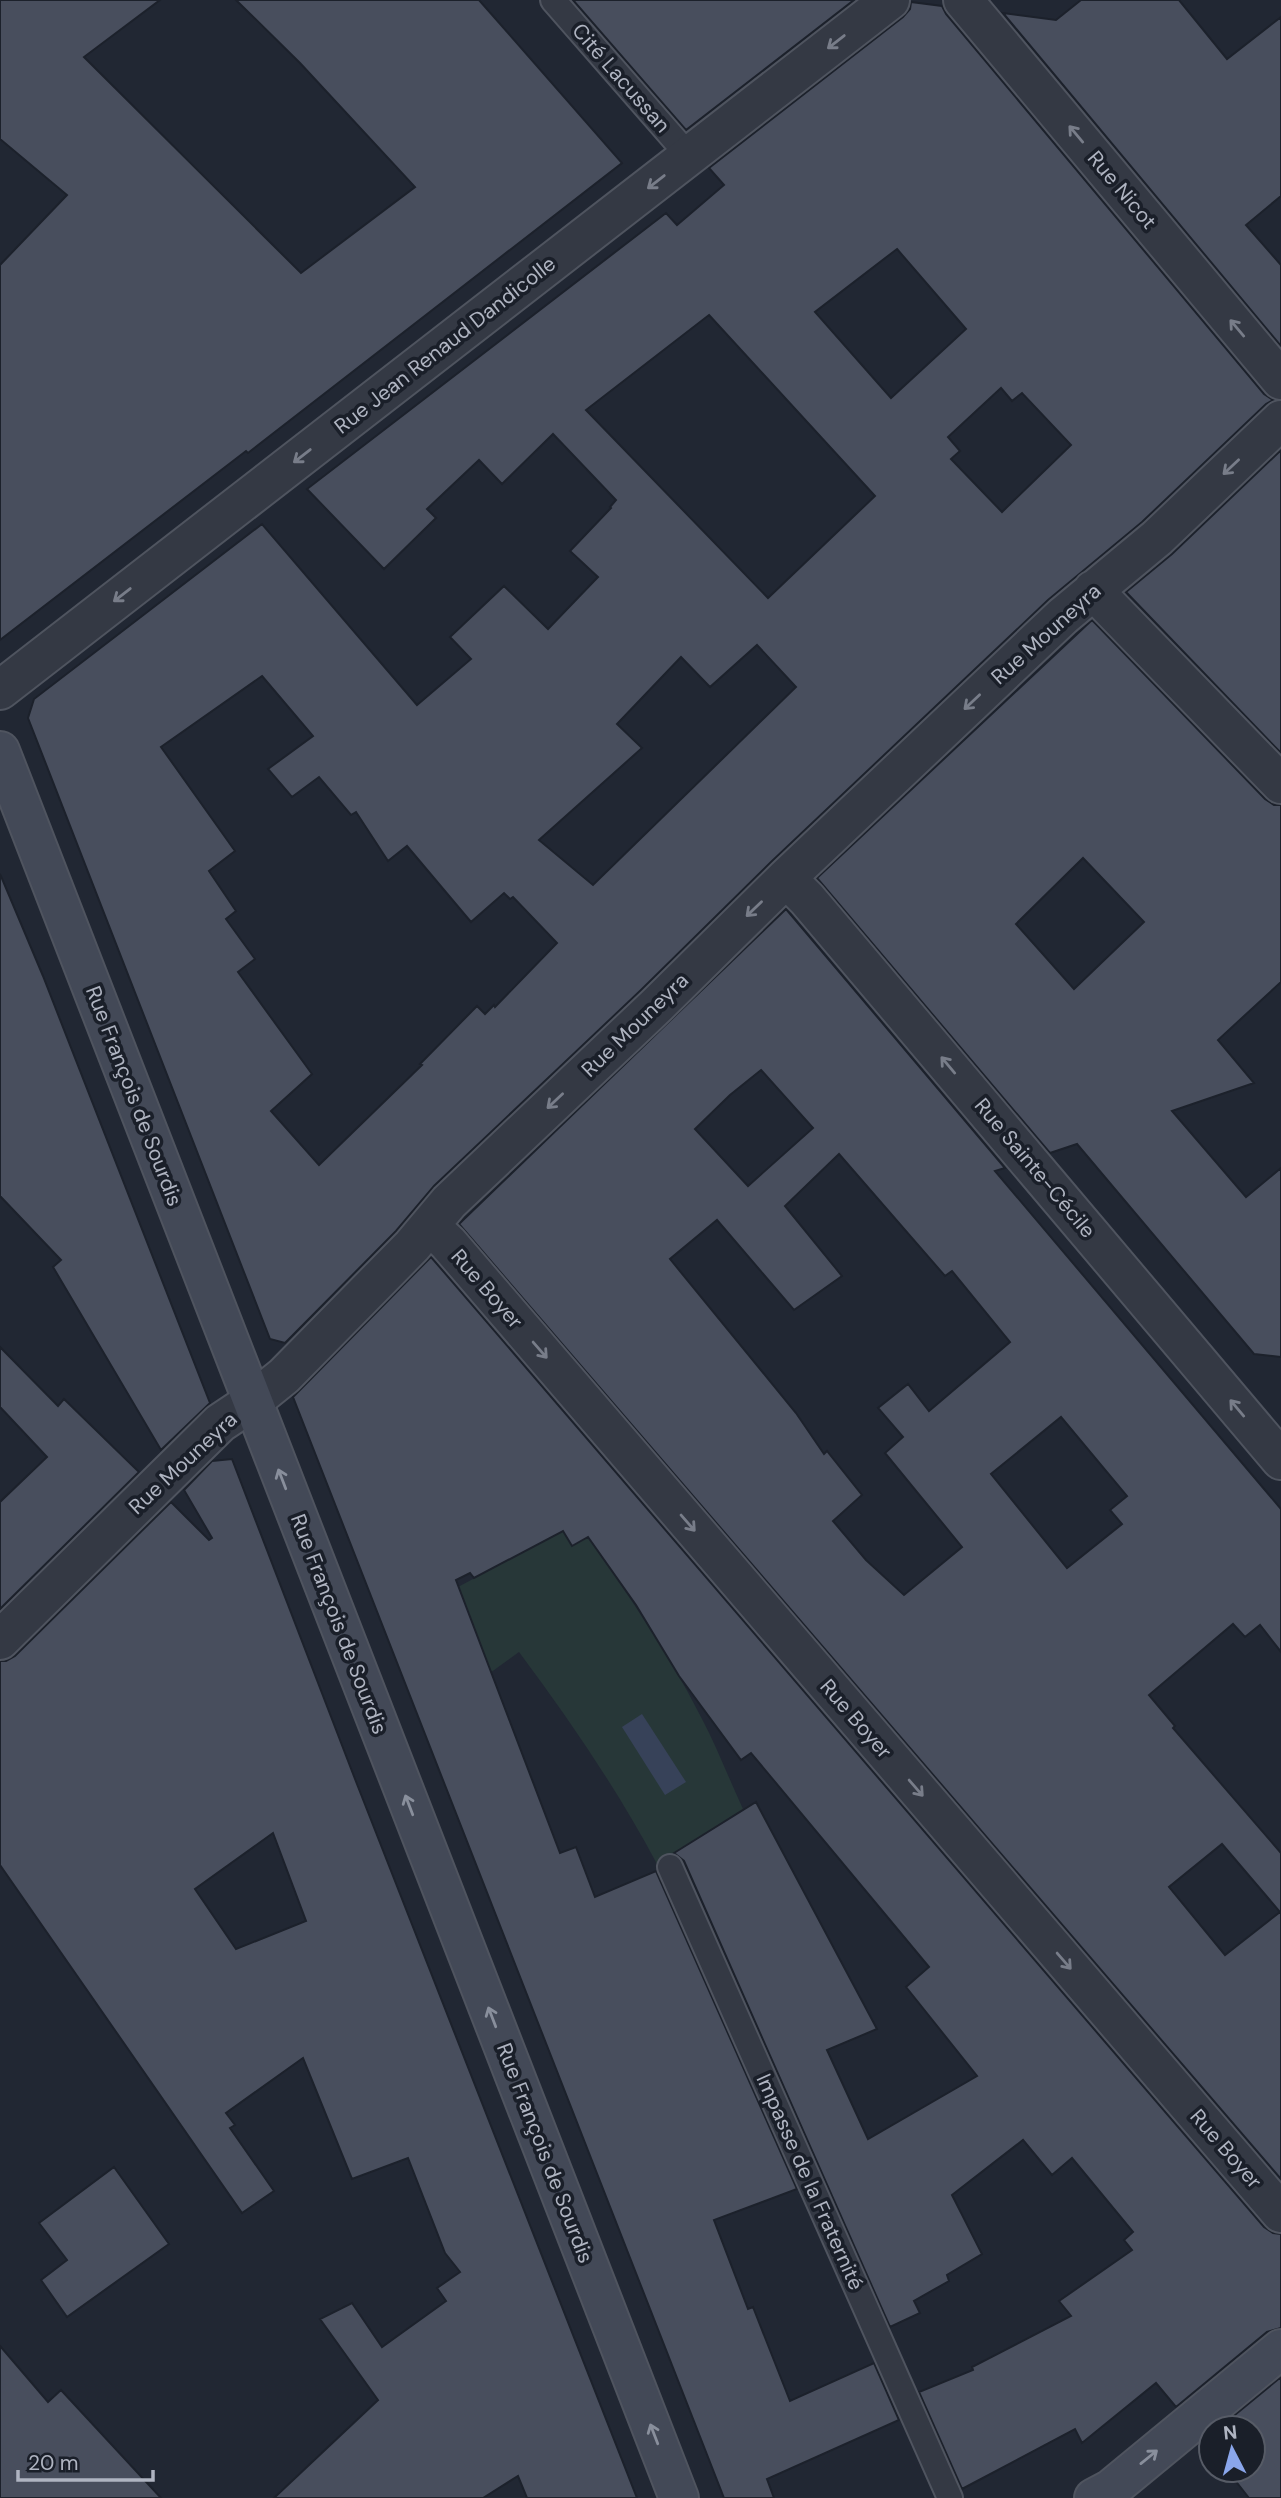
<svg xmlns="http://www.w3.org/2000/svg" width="1281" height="2498" font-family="'DM Sans',sans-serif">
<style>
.green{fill:#273738}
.water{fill:#374259}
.building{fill:#484e5d;stroke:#1c212b;stroke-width:2;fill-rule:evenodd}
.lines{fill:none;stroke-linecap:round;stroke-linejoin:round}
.lane-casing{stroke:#4f545f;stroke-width:28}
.street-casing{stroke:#4f545f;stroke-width:42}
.secondary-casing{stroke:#4f545f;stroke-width:42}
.lane{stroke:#343944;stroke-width:24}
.street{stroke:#343944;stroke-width:38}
.secondary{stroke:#434957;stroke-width:38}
.oneway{stroke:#787d89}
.oneway2{stroke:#898f9c}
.labels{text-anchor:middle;stroke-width:7;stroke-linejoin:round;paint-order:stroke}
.street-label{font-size:21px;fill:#afb4c1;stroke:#1a1f29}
</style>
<rect width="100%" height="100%" fill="#212733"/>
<path class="green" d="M578 1523C622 1586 666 1648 701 1717 717 1747 729 1779 743 1809L657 1864C617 1789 569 1719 519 1652L421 1723 383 1627Z"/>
<path class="water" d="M642 1714 686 1782 665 1795 622 1727Z"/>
<path class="building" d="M0 0H160L84 57 301 273 415 187 300 63 236 0H479L622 163 248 453 246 451 0 640V265L67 195 0 139Z
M573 0H854L686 130Z
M1081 0H1179L1227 59 1281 17V196L1246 225 1281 265V346L1003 13 1056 20Z
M911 2 942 6 946 14 1264 394 1273 400 1266 404 1142 522 1048 600 771 862 641 990 434 1186 396 1231 285 1343 270 1339 28 718 34 699 262 524 417 705 471 659 450 637 504 586 548 629 598 577 570 551 611 508 610 507 616 500 553 434 502 484 479 460 427 509 436 518 384 569 307 489 666 213 677 225 724 185 709 168 903 17 910 9ZM897 249 966 329 891 398 815 312ZM709 315 875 496 768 598 586 410ZM1001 388 1012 401 1022 393 1071 445 1002 512 951 459 960 451 948 437ZM757 645 796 687 593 885 539 840 642 748 617 724 681 657 710 687ZM262 676 313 736 268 769 292 797 319 777 351 815 356 812 388 861 407 846 471 922 504 893 510 899 513 897 557 943 495 1007 494 1005 485 1014 477 1006 420 1064 422 1065 319 1165 271 1111 312 1074 238 972 255 959 226 919 236 911 209 871 235 851 161 747Z
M1281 450V753L1126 592 1172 554Z
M1092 620 1265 799 1274 805H1281V982L1218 1040 1254 1083 1172 1111 1246 1197 1281 1168V1357L1254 1354 1077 1144 1050 1153 817 878ZM1083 858 1144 922 1074 989 1016 924Z
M0 874 43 976 210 1403 161 1450 53 1267 61 1260 0 1196Z
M786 909 1005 1168 995 1171 1281 1509V1652L1260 1625 1245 1637 1233 1624 1149 1695 1175 1726 1173 1728 1281 1853V2179L459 1224ZM761 1070 813 1128 748 1186 695 1129 730 1095ZM839 1154 945 1276 952 1271 1010 1342 929 1411 908 1384 878 1408 903 1437 885 1453 962 1547 904 1595 866 1560 833 1521 862 1495 827 1451 824 1454 796 1413 670 1259 717 1220 794 1310 842 1276 785 1206ZM1061 1417 1127 1496 1110 1510 1122 1524 1067 1568 991 1474ZM1222 1844 1280 1912 1225 1955 1169 1887Z
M431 1257 1264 2227 1273 2233 1281 2234V2328L1267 2332 1176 2407 1156 2383 1082 2443 1075 2429 962 2489 919 2392 973 2370 972 2367 1071 2316 1059 2301 1132 2250 1124 2240 1133 2232 1072 2158 1052 2175 1023 2140 952 2195 982 2254 947 2275 949 2281 914 2301 920 2313 890 2327 684 1861 674 1853 756 1802 877 2029 827 2050 868 2139 977 2076 906 1987 929 1967 751 1753 741 1760 679 1676 636 1605 588 1537 572 1546 563 1531 474 1578 470 1573 456 1580 560 1853 576 1847 595 1897 656 1871 797 2189 714 2220 748 2309 753 2307 790 2401 874 2363 899 2420 767 2479 774 2498H724L293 1397Z
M0 1347 58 1406 64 1399 139 1472 0 1609V1502L47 1457 0 1407Z
M232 1459 355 1779 637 2498H527L518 2476 483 2498H274L378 2400 320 2319 352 2303 382 2347 446 2301 437 2288 460 2272 445 2253 408 2158 352 2179 303 2058 226 2113 235 2125 230 2128 274 2191 242 2213 0 1865V1661H6L15 1656 171 1502 209 1540 212 1538 184 1490 212 1461ZM273 1833 306 1921 236 1949 195 1889Z
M114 2167 169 2244 67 2317 41 2280 67 2260 39 2223Z
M0 2346 48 2402 61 2390 161 2498H0Z
M1281 2377V2498H1249L1227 2470H1253V2428H1219Z"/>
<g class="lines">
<g class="lane-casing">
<path id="lane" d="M553 0 689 156
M670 1867 950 2498"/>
</g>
<g class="street-casing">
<path id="street" d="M963 0 1281 380
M1093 590 1281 784
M0 690 890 0
M786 878 807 899 1281 1460
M430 1226 448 1243 1281 2213
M0 1640 220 1423 253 1401 284 1376 412 1246 449 1202 656 1006 786 878 1063 616 1157 538 1281 420"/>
</g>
<g class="secondary-casing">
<path id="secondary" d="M0 751 679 2498
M1094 2498 1111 2489 1281 2349"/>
</g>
<use href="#lane" class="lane"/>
<use href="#street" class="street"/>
<use href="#secondary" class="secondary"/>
</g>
<defs><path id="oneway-shaft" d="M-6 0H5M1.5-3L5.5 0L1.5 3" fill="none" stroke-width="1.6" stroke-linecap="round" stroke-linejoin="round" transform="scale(1.75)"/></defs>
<g class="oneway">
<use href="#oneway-shaft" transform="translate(836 42) rotate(142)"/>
<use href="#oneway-shaft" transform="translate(1076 134) rotate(-130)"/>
<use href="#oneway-shaft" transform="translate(656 182) rotate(142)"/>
<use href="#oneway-shaft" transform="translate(1237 328) rotate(-130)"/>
<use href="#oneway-shaft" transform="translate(302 456) rotate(142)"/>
<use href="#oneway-shaft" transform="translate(1231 467) rotate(137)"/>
<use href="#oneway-shaft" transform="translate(122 595) rotate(142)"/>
<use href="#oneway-shaft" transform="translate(972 702) rotate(137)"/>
<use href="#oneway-shaft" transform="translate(754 909) rotate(136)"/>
<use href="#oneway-shaft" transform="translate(948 1065) rotate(-130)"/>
<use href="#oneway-shaft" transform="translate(555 1101) rotate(137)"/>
<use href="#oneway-shaft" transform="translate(540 1350) rotate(49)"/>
<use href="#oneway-shaft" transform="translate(1237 1408) rotate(-130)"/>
<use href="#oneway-shaft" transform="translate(688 1523) rotate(49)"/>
<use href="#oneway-shaft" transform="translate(916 1788) rotate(49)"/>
<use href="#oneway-shaft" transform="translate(1064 1961) rotate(49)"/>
</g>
<g class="oneway2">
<use href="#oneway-shaft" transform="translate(282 1479) rotate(-111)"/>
<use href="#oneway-shaft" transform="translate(409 1805) rotate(-111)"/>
<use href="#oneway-shaft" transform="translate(492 2017) rotate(-111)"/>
<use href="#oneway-shaft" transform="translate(654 2434) rotate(-111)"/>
<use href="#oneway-shaft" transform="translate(1149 2457) rotate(-39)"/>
</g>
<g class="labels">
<g class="street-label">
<text transform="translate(621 78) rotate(49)" y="7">Cité Lacussan</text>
<text transform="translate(1122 190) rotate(50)" y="7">Rue Nicot</text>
<text transform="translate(445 345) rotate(-38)" y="7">Rue Jean Renaud Dandicolle</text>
<text transform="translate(1046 634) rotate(-42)" y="7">Rue Mouneyra</text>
<text transform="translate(635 1025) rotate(-44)" y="7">Rue Mouneyra</text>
<text transform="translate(134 1096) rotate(69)" y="7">Rue François de Sourdis</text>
<text transform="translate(1035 1168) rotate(50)" y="7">Rue Sainte-Cécile</text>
<text transform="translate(487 1289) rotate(49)" y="7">Rue Boyer</text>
<text transform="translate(183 1463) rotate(-43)" y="7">Rue Mouneyra</text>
<text transform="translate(339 1624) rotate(69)" y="7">Rue François de Sourdis</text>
<text transform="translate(856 1719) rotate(49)" y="7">Rue Boyer</text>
<text transform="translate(1226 2149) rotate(49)" y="7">Rue Boyer</text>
<text transform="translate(545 2153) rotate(69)" y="7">Rue François de Sourdis</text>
<text transform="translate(810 2182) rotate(66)" y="7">Impasse de la Fraternité</text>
</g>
</g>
<g transform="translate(1232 2449) rotate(354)"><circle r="33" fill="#1a1f29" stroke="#565b66" stroke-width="2"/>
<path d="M0-5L12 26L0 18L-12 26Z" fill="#8aa6eb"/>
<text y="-10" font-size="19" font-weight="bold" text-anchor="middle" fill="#afb4c1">N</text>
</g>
<path d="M18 2470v10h135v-10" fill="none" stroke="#afb4c1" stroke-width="3.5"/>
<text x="28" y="2470" font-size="21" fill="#afb4c1" stroke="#1a1f29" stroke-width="5" paint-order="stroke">20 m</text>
</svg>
